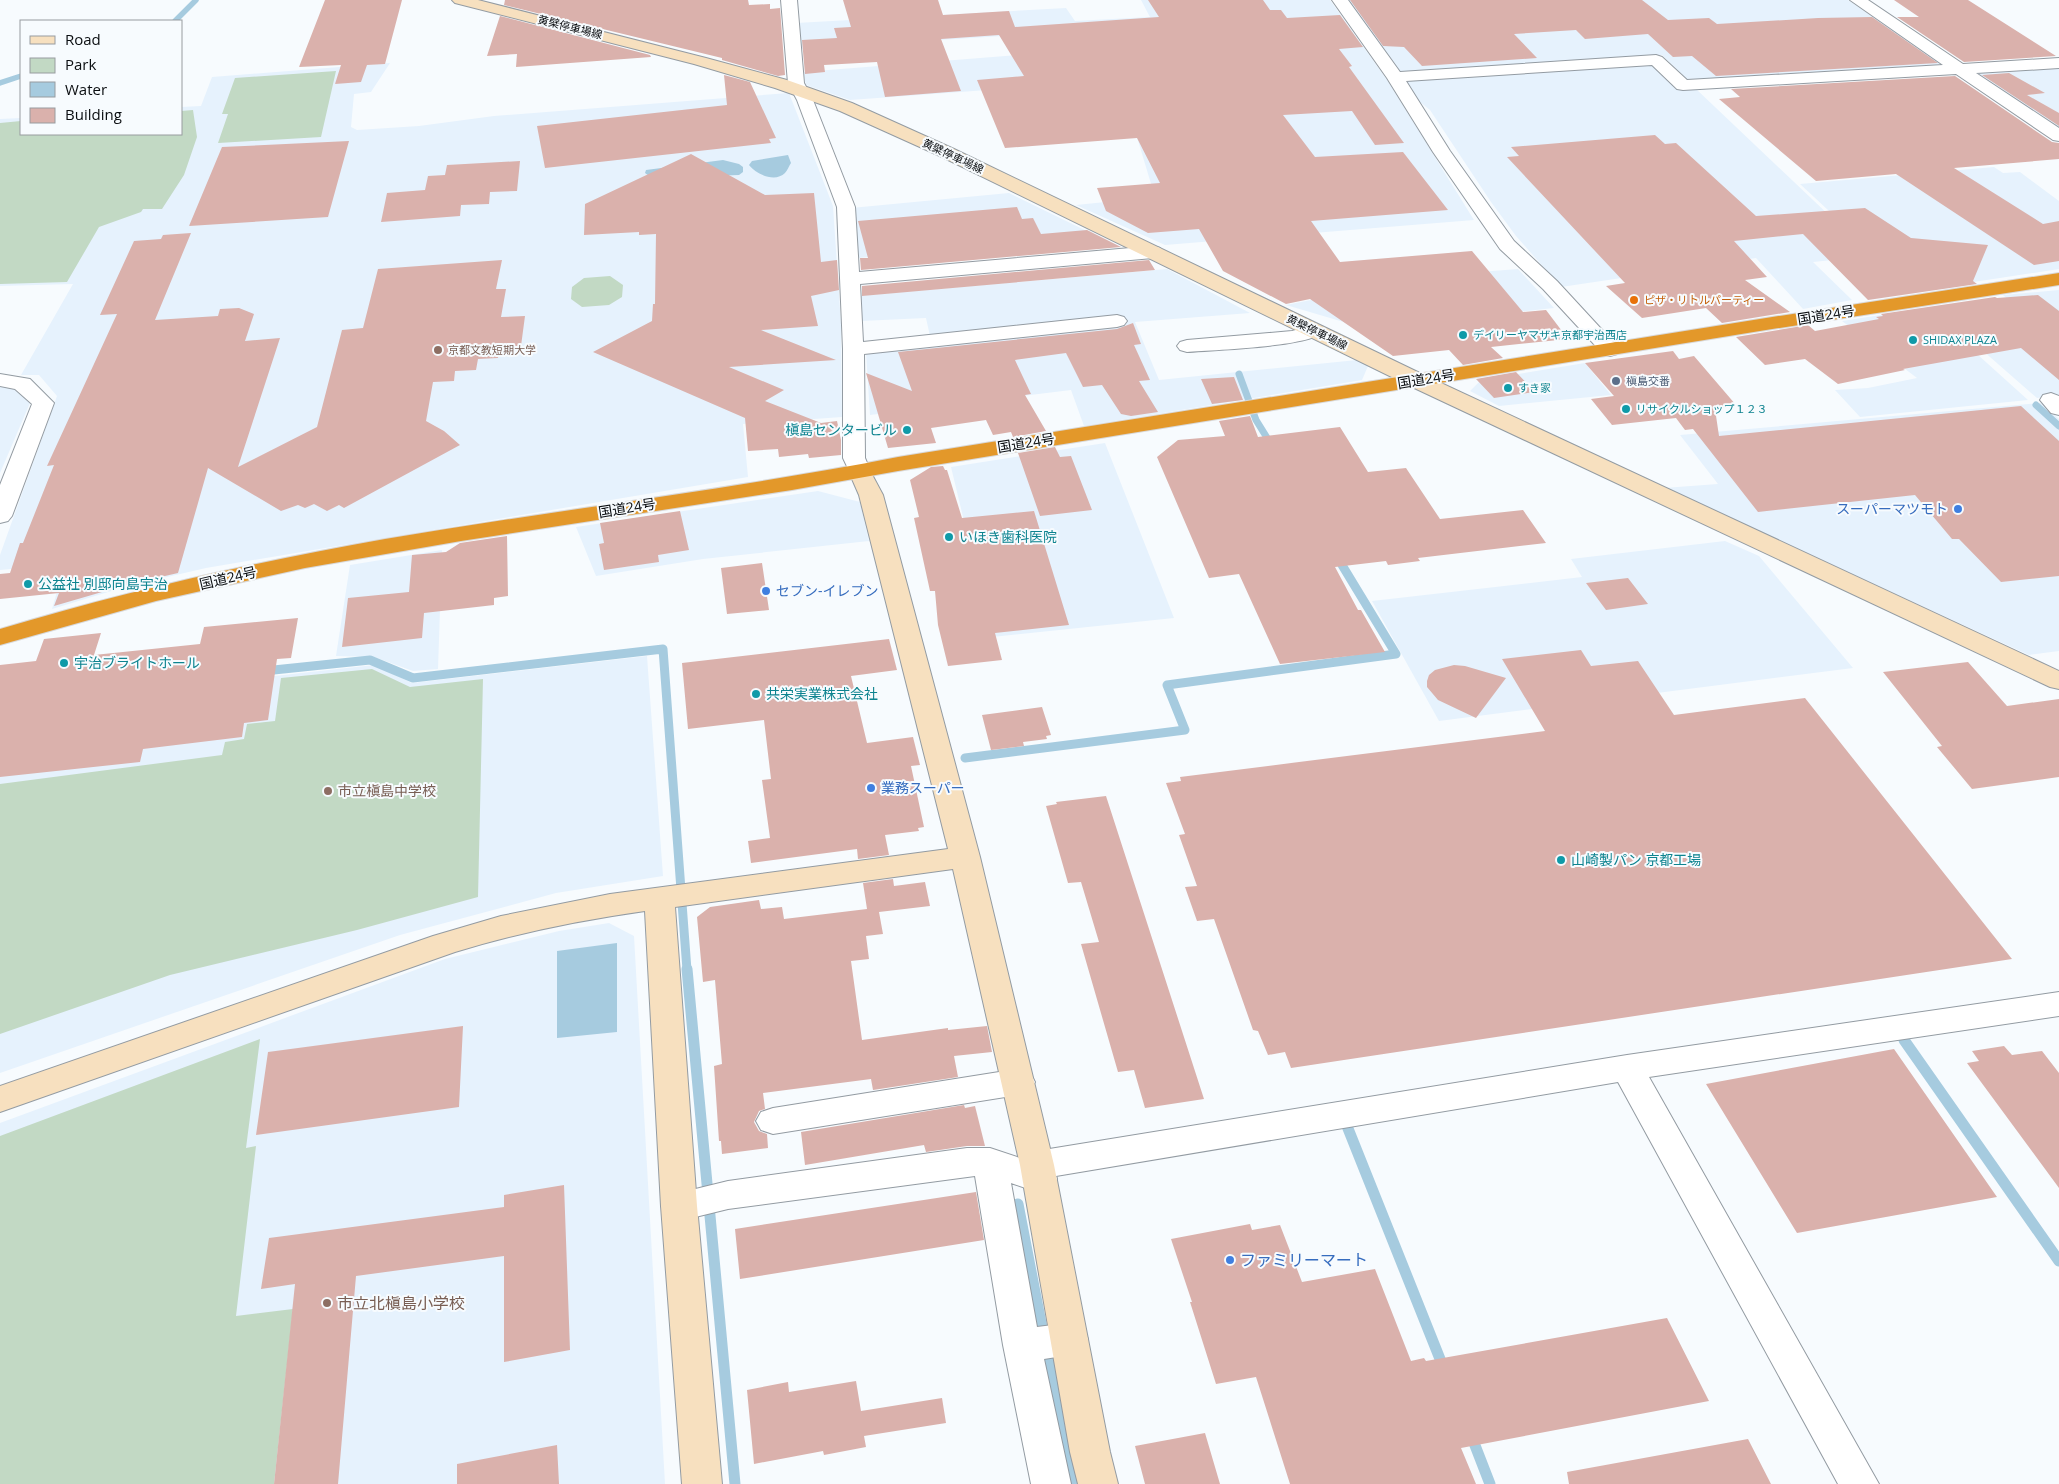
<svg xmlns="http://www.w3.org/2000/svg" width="2059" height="1484" font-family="'Open Sans','Noto Sans JP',sans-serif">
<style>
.built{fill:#e6f2fd}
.green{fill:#c2d9c4}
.water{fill:#a6cbdf}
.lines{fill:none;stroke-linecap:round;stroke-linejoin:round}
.stream-far3{stroke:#a6cbdf;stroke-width:5.5}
.stream-far2{stroke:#a6cbdf;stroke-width:7}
.stream-far1{stroke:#a6cbdf;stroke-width:9}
.stream{stroke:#a6cbdf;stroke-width:11}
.building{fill:#dab1ac}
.street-casing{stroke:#939ba2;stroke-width:2}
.secondary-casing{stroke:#939ba2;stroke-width:2}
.highway-casing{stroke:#d8d8d9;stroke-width:2}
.street{fill:#fff;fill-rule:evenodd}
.secondary{fill:#f7e0bf;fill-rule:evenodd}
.highway{fill:#e3982a;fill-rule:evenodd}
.food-dot{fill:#e8710a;stroke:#f7fbfe;stroke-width:2}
.culture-dot{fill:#0f9aa8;stroke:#f7fbfe;stroke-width:2}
.education-dot{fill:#8d6e63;stroke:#f7fbfe;stroke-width:2}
.service-dot{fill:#5c6f8a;stroke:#f7fbfe;stroke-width:2}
.shop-dot{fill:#3f7fe0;stroke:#f7fbfe;stroke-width:2}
.labels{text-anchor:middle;stroke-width:4;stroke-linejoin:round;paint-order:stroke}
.far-street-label{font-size:11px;fill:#0a0d10;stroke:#f7fbfe}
.far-food-label{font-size:11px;fill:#c56008;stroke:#f7fbfe;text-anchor:start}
.far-culture-label{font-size:11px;fill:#0d838f;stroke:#f7fbfe;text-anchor:start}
.far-education-label{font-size:11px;fill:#785e54;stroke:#f7fbfe;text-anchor:start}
.far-service-label{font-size:11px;fill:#4e5e75;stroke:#f7fbfe;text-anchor:start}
.street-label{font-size:14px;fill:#0a0d10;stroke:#f7fbfe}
.culture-label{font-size:14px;fill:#0d838f;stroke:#f7fbfe;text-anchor:start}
.shop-label{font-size:14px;fill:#366cbe;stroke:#f7fbfe;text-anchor:start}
.education-label{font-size:14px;fill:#785e54;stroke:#f7fbfe;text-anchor:start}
.near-shop-label{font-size:16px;fill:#366cbe;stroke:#f7fbfe;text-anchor:start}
.near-education-label{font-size:16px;fill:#785e54;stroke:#f7fbfe;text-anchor:start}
</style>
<rect width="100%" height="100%" fill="#f7fbfe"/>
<path class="built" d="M1141 0H1330L1387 80 1474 220 1165 245 1076 205 1155 197 1130 114 1112 81 850 100 806 85 803 72 1093 49 1080 31 798 49 796 23 1066 8 1075 21 1150 17Z
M1340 0H1848L1940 63 1933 66 1688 80 1662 55 1408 74 1398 71Z
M1641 62 1655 66 1676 89 1695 88 1872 256 1813 262 1852 300 1803 309 1756 258 1561 287 1516 236 1491 202 1430 110 1415 98 1405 84 1413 78Z
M390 63 371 92 354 94 351 127 357 130 419 126 494 116 789 93 833 206 841 324 842 417 743 424 748 477 206 568 128 586 52 609 65 564 0 570V555L57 396 39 375H21L73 284 0 286V119L21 118V134H181V107L201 106 212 77Z
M2059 67V129L1973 72Z
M1994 167 2003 173 2020 172 2059 201V269L1915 291 1800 184Z
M1009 193 1097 236 858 258 851 208Z
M1167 269 1250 313 1135 322 1159 380 1357 360 1368 366 1362 380 1084 426 1071 390 870 415 866 352 930 336 926 318 861 321 857 296Z
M1518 269 1554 308 1364 328 1286 305 1356 291 1352 282Z
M2059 290V395L2037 398 1966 336 2041 329 2003 295Z
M1926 308 2028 400 1860 417 1835 390 1868 388 1917 378 1842 321Z
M1585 363 1611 395 1499 406 1470 391 1481 380Z
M0 383 9 385 30 403 0 473Z
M2041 403 2059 419V651L2029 655 1664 488 1718 484 1680 435Z
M1105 443 1174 618 992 637 951 467Z
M818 491 860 502 869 541 703 559 596 576 576 527Z
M1725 541 1759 556 1853 668 1439 721 1372 601 1582 577 1571 559Z
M442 550 438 669 413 671 374 657 336 656 350 565Z
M647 656 663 876 556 893 400 935 0 1073V706L374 665 412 683Z
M609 923 634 936 665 1484H0V1123L445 959 559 931Z"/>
<path class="green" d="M336 71 321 137 218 143 228 114H222L235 78Z
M193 110 197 137 184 175 162 209H143L141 212 99 227 67 282 0 284V123L21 121V134H181V111Z
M610 276 623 285 622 297 609 305 582 307 571 299 572 287 584 278Z
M372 669 410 687 483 679 478 897 357 930 170 975 0 1034V784L222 755 225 742 244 739 247 724 275 721 281 678Z
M260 1039 246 1148 256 1146 236 1316 293 1309 274 1484H0V1136Z"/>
<path class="water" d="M788 155 791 163C789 166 787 171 785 173 775 183 756 174 749 165L752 161Z
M723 160 739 164 743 167V172L739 175 652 178 645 173 646 170Z
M617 943V1032L557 1038V951Z"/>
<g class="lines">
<path class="stream-far3" d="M175 21 196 0
M0 83 21 76"/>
<path class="stream-far2" d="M1239 374 1256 420 1272 446
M2036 405 2059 426
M1337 556 1343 566"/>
<path class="stream-far1" d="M264 671 370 660 413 678 663 649 687 970
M965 758 1185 730 1167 685 1396 654 1342 565"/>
<path class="stream" d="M687 969 735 1484
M1904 1040 2059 1261
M1345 1121 1444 1369
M1018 1204 1072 1484
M1471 1435 1490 1484"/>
</g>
<path class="building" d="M325 0H402L385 64 367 65 361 82 335 84 341 65 299 67Z
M505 0H748L749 5 770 4V9L780 8 785 75 778 76 722 60V58L504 5Z
M843 0H938L943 15 1009 11 1015 27 1159 17 1148 0H1263L1270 10H1281L1287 18 1340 15 1363 47 1339 49 1352 66 1349 67 1404 143 1375 145 1352 111 1283 115 1315 157 1403 152 1448 210 1311 221 1340 262 1472 251 1523 312 1546 310 1568 339 1491 347 1503 358 1463 365 1449 350 1393 356 1310 299 1286 304 1223 271 1199 229 1148 233 1106 211 1097 188 1160 183 1137 138 1005 148 977 80 1024 76 999 35 941 39 961 91 885 97 877 62 824 65 825 72 805 74 802 40 837 38 834 28 851 27Z
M1350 0H1642L1668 20 1709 18 1717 24 1818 18 1872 17 1938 63 1716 76 1692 56 1673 57 1648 34 1585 39 1576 30 1514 34 1537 58 1422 66 1404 47 1383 46Z
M1894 0H1968L2056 56 1964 62 1897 17H1919Z
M500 16 650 55 651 57 516 67 517 54 487 56Z
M2009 73 2045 93 2027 95 2059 113V126L1982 75Z
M724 75 750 82 776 138 769 139 771 143 545 168 537 126 727 105Z
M1955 76 2052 142 2059 143V159L1954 168 2043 224 2059 221V261L2034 265 1896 174 1816 181 1719 99 1740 97 1731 89Z
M1655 135 1665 144 1676 143 1756 216 1865 208 1911 238 1988 245 1973 281 1977 284 1868 300 1803 234 1734 241 1767 277 1745 280 1790 312 1722 323 1706 308 1642 318 1606 286 1625 283 1507 157 1519 156 1511 147Z
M349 141 328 217 189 226 222 147Z
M691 154 765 195 814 193 821 262 837 260 839 290 811 296 818 326 761 330 836 360 729 367 784 390 765 401 821 423 837 421 841 440V455L809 458 808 454 779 457 778 449 748 451 745 418 593 352 652 321 653 304H655L656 234 639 235V232L584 235 585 204Z
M520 161 517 191 490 192 489 204 461 205 460 216 381 222 387 193 425 190 428 176 445 175 447 165Z
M1017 207 1022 219 1033 218 1041 234 1087 230 1121 247 861 270 860 258H868L858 221Z
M191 233 155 320 218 316 220 309 239 308 254 314 245 341 280 338 238 467 317 427 342 330 363 328 378 269 502 260 496 289H506L501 317 525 316 521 346 499 348 498 358 478 359 476 370 455 371 454 381 433 382 426 421 444 431 460 445 344 508 339 505 327 511 314 504 305 508 298 505 281 511 208 468 178 573 126 585 54 606 59 593 0 599V574L10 573 20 543H23L54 465 47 466 117 314 100 315 134 241 161 239 163 235Z
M1149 260 1155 270 862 296V286Z
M2038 295 2059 311V380L2021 348 1903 369 1905 370 1838 384 1805 359 1765 365 1736 337 1808 325 1815 331 1879 319 1876 317 1883 316 1881 314 1995 297 1997 298Z
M1133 323 1141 344 1134 345 1150 380 1139 381 1158 412 1131 416 1121 414 1102 385 1083 387 1066 353 1015 360 1031 394 1025 395 1046 431 1013 437 1011 432 993 435 986 420 931 428 936 443 888 448 866 373 912 391 898 352 1117 329Z
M1673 351 1679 359 1694 356 1736 405 1715 409 1719 436 2021 406 2059 441V576L2001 582 1959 539H1952L1915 495 1758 512 1693 429 1685 430 1676 418 1612 425 1591 399 1614 396 1585 363Z
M1516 372 1535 392 1494 398 1476 379Z
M1234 377 1243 400 1212 404 1201 379Z
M1250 416 1258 437 1340 427 1368 472 1406 468 1440 519 1523 510 1546 543 1418 558 1420 561 1388 565 1386 561 1335 567 1358 610H1361L1385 652 1280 664 1239 574 1209 578 1157 457 1178 440 1225 436 1219 421Z
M1055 447 1060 457 1071 456 1092 510 1040 516 1018 453Z
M943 466 945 470H947L962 518 1034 511 1069 625 995 633 1002 660 948 666 938 625 935 591H930L914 518 919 517 910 480 931 467Z
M680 511 689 550 658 555 659 562 604 570 599 544 604 543 600 523Z
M507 536 508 596 494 598V605L424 613 422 638 342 647 348 598 409 592 412 555 446 552 460 543Z
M762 563 769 610 727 614 721 568Z
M1628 578 1648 604 1606 610 1586 583Z
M298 618 291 658 277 659 268 720 244 723 242 737 143 749 140 762 0 777V665L36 661 44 639 101 633 94 655 200 644 204 627Z
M889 639 897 670 851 676 867 743 913 737 920 765 911 766 924 827 918 828 919 831 885 835 889 855 858 859 857 849 751 863 748 841 770 838 762 780 771 779 764 720 688 729 682 663Z
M1581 650 1591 666 1638 661 1674 715 1805 698 2012 959 1291 1068 1285 1052 1268 1055 1258 1031 1253 1030 1214 919 1197 921 1185 887 1197 886 1179 835 1185 834 1166 783 1181 781 1180 777 1545 731 1502 659Z
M1968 662 2007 706 2059 699V777L1972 789 1937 747 1942 746 1883 672Z
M1454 665 1465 666 1506 678 1476 718 1438 700 1427 687V681L1429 675 1435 670Z
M1042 707 1051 735 1046 736 1047 739 1023 742 1024 746 991 750 982 715Z
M1106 796 1204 1099 1145 1108 1134 1070 1118 1072 1081 944 1099 942 1081 882 1068 883 1046 806 1057 804 1056 802Z
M893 879 894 886 925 882 930 906 879 912 883 934 866 936 869 959 851 961 862 1040 948 1028V1030L987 1026 992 1052 954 1056 958 1077 873 1090 871 1079 763 1093 765 1109 759 1111 754 1122 759 1131 767 1134 768 1148 722 1154 721 1141H719L714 1066 722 1064 715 980 703 982 697 917 710 907 759 900 761 909 782 907 784 919 867 909 863 883Z
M463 1026 459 1107 256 1135 268 1052Z
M2004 1046 2012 1055 2042 1051 2059 1073V1188L1967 1063 1979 1061 1972 1051Z
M1894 1049 1997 1197 1797 1233 1706 1084Z
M964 1105 965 1108 975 1106 985 1146H967L926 1152 924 1145 805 1165 801 1132Z
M564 1185 570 1350 504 1362V1256L356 1276 338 1484H274L295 1284 261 1289 269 1238 504 1207V1195Z
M976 1192 984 1240 740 1279 735 1229Z
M1250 1224 1252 1230 1280 1225 1302 1282 1375 1269 1411 1361 1424 1358 1426 1361 1667 1318 1709 1401 1461 1448 1476 1484H1290L1256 1377 1216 1384 1190 1302H1192L1171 1239Z
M856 1381 861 1411 942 1398 946 1423 864 1436 866 1447 824 1455 823 1451 754 1464 747 1390 788 1382 789 1392Z
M1205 1433 1220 1484H1145L1135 1446Z
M1748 1439 1771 1484H1569L1567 1472Z
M557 1445 559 1484H457V1464Z"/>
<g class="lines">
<g class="street-casing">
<path id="street" d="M781 0H797L804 83 813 100 855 207 859 272 1153 246 1160 248 1163 252 1160 256 1153 258 860 284 863 342 1117 315 1124 317 1127 321 1124 325 1117 327 864 354 865 458 871 472 868 477 860 479 852 477 843 458V349L837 207 797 100 788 83Z
M1332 0H1348L1400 72 1656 55 1662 57 1687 80 1943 65 1850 0H1868L1963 64 2059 58V68L1976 73 2059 128V141L2053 140 1956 74 1683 90 1677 89 1652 65 1406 81 1450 151 1514 241 1557 281 1617 346 1620 350 1617 354 1610 356 1603 354 1543 289 1500 249 1433 152 1387 78Z
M1314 325 1321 327 1324 331C1313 347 1211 350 1187 352L1180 350 1177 346 1180 342 1187 340 1292 331Z
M0 374 30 379 54 403 12 516 8 521 0 523V485L32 404 15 389 0 386Z
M2051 393 2059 396V415L2051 413 2040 400 2043 395Z
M2059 992V1016L1649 1077 1879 1484H1838L1618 1082 1056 1176 1057 1179 1052 1189 1040 1193 1011 1183 1037 1327 1069 1323 1082 1327 1088 1339 1082 1351 1069 1355 1044 1359 1071 1484H1031L1003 1345 975 1176 728 1209 679 1221 667 1216 661 1206 667 1196 728 1181 967 1148H990L1023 1159 1025 1155 1037 1151 1627 1055Z
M1018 1069 1030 1073 1035 1082 1030 1091 1018 1095 773 1134 761 1130 756 1121 761 1112 773 1108Z"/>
</g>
<g class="secondary-casing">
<path id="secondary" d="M452 0H478L706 58 787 80 852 103 954 149 1426 376 2059 671V689L2050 687 1410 386 942 157 840 111 775 88 694 64 455 3Z
M860 465 868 467 883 495 980 857 1054 1165 1110 1452 1118 1484H1078L1070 1452 1020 1165 953 869 675 907 697 1206 722 1484H682L661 1206 645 911C581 920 517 933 455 952L0 1112V1086L433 936 501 916 610 894 948 849 859 495 849 472 852 467Z"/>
</g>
<g class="highway-casing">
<path id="highway" d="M2059 273V285L1766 330 898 471 792 490 461 541 305 568 156 601 0 645V629C127 591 255 562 385 539 556 510 728 490 898 457L1766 318Z"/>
</g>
<use href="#street" class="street"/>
<use href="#secondary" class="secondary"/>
<use href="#highway" class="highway"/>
</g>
<circle class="food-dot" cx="1634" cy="300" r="5"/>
<g class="culture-dot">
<circle cx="1463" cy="335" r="5"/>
<circle cx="1913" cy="340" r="5"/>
<circle cx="1508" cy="388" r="5"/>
<circle cx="1626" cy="409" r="5"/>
<circle cx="907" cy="430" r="5"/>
<circle cx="949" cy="537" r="5"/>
<circle cx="28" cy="584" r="5"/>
<circle cx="64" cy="663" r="5"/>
<circle cx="756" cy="694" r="5"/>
<circle cx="1561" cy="860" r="5"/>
</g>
<g class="education-dot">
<circle cx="438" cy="350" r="5"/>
<circle cx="328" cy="791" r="5"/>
<circle cx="327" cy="1303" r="5"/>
</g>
<circle class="service-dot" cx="1616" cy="381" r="5"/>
<g class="shop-dot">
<circle cx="1958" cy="509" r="5"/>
<circle cx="766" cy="591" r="5"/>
<circle cx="871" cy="788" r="5"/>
<circle cx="1230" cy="1260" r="5"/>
</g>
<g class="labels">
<g class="far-street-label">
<text transform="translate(570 27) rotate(14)" y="4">黄檗停車場線</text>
<text transform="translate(953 156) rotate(25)" y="4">黄檗停車場線</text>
<text transform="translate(1317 332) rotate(26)" y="4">黄檗停車場線</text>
</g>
<g class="far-food-label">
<text x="1644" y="304">ピザ・リトルパーティー</text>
</g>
<g class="far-culture-label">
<text x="1473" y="339">デイリーヤマザキ京都宇治西店</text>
<text x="1923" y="344">SHIDAX PLAZA</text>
<text x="1518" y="392">すき家</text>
<text x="1636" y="413">リサイクルショップ１２３</text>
</g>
<g class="far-education-label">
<text x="448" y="354">京都文教短期大学</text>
</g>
<g class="far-service-label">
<text x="1626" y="385">槇島交番</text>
</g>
<g class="street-label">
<text transform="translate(1826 315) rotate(-9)" y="5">国道24号</text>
<text transform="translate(1426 379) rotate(-9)" y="5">国道24号</text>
<text transform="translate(1026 443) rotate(-9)" y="5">国道24号</text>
<text transform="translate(627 508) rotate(-9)" y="5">国道24号</text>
<text transform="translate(228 578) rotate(-13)" y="5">国道24号</text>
</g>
<g class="culture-label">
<text x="897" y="435" text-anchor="end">槇島センタービル</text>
<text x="959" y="542">いほき歯科医院</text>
<text x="38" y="589">公益社 別邸向島宇治</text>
<text x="74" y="668">宇治ブライトホール</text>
<text x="766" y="699">共栄実業株式会社</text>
<text x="1571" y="865">山崎製パン 京都工場</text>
</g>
<g class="shop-label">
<text x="1948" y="514" text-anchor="end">スーパーマツモト</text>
<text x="776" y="596">セブン-イレブン</text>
<text x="881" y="793">業務スーパー</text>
</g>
<g class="education-label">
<text x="338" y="796">市立槇島中学校</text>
</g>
<g class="near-shop-label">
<text x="1240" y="1266">ファミリーマート</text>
</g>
<g class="near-education-label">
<text x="337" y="1309">市立北槇島小学校</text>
</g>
</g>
<rect x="20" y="20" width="162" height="115" fill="#f7fbfe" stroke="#989c9f"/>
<rect x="30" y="36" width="25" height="8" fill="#f7e0bf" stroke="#989c9f"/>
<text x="65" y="45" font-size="15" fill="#0a0d10">Road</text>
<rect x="30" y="58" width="25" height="15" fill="#c2d9c4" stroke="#989c9f"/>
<text x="65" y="70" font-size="15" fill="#0a0d10">Park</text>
<rect x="30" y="82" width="25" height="15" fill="#a6cbdf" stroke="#989c9f"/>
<text x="65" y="95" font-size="15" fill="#0a0d10">Water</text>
<rect x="30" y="108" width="25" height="15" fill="#dab1ac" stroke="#989c9f"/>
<text x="65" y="120" font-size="15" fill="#0a0d10">Building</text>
</svg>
